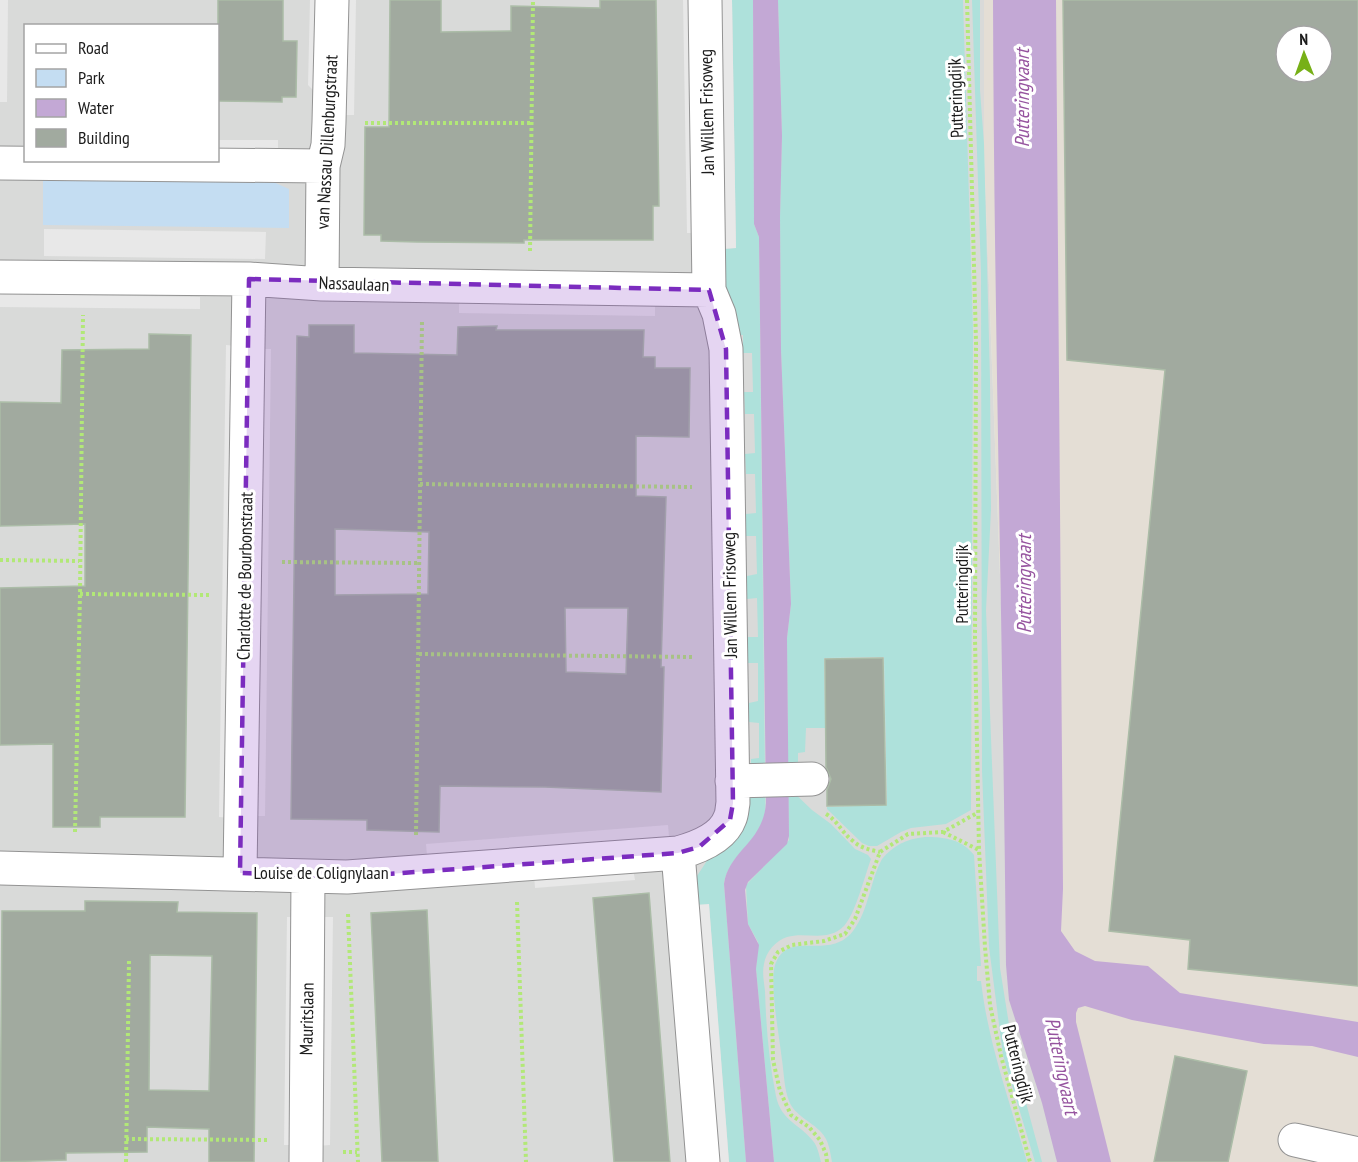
<svg xmlns="http://www.w3.org/2000/svg" width="1358" height="1162" font-family="'PT Sans Narrow',sans-serif">
<style>
.residential{fill:#d9dad9;fill-rule:evenodd}
.industrial{fill:#e4ded5;fill-rule:evenodd}
.grass{fill:#aee1db}
.park{fill:#c4ddf2}
.parking{fill:#e8e8e8}
.water{fill:#c3a8d5}
.building{fill:#a1aa9f;stroke:#abbca7;stroke-width:1.5;fill-rule:evenodd}
.lines{fill:none;stroke-linecap:round;stroke-linejoin:round}
.minor-casing{stroke:#939393;stroke-width:35}
.path{stroke:#b2e877;stroke-width:4;stroke-dasharray:3 3;stroke-linecap:butt}
.minor{stroke:#fff;stroke-width:33}
.marked{fill:#7b2cbf;fill-opacity:0.2;stroke:#7b2cbf;stroke-width:4.5;stroke-dasharray:12 8;stroke-linejoin:round}
.labels{text-anchor:middle;stroke-width:6;stroke-linejoin:round;paint-order:stroke}
.street-label{font-size:18px;fill:#1c1c1c;stroke:#fff}
.water-label{font-size:20px;font-style:italic;fill:#96549f;stroke:#fff}
</style>
<rect width="100%" height="100%" fill="#e3ece3"/>
<path class="residential" d="M0 0H984V154L1009 813 1057 1162H0ZM26 26H218V160H26Z"/>
<path class="industrial" d="M984 0H1358V1162H1057L1009 813 984 154ZM1286 36H1322V72H1286Z"/>
<path class="grass" d="M732 0H753L754 224 759 237 765 772 751 766V759L759 758V723L749 722V703L758 701V663H748V637H758L757 598 747 599V576L757 574 756 536H746V514L756 513 755 474H746L745 454 755 453 754 414H745L744 392H753L752 353H743V335H739L724 283 723 249 736 248Z
M778 0H963L973 329 971 810 946 824 911 828 901 832 877 846H869L862 843 827 809V807L887 805 884 657 824 658 825 728H806L805 752 798 753V770H788L787 638 791 604 781 350 780 217 782 136Z
M972 0H980V90L984 144 990 380 991 510 986 610 1000 968 1015 1062 1042 1162H1035L1003 1055 989 947 982 771 981 273Z
M788 787 812 810 831 824 855 849 868 855 871 859C865 875 855 915 844 926 827 943 806 931 787 937 775 941 766 952 764 964 762 972 764 982 765 991 766 1026 769 1062 776 1096 781 1121 800 1124 813 1141 818 1147 819 1155 821 1162H774L756 969 758 942 748 924 746 885 789 840Z
M745 788H765C765 799 767 811 763 821 754 845 728 857 724 884L746 1162H729L709 905H694L695 879 710 856Z
M925 837C944 837 962 839 974 855L981 966H977V981H981C988 1043 1010 1102 1027 1162H832C830 1152 829 1140 821 1132 811 1121 795 1116 789 1101 784 1088 784 1073 782 1060 779 1034 771 994 774 969 775 963 778 957 782 953 799 936 832 958 853 931 869 910 870 881 882 859 894 845 906 839 925 837Z"/>
<path class="park" d="M57 178 271 181 289 189V228L43 225V180Z"/>
<path class="parking" d="M0 0H8L7 102H0Z
M310 0H321L319 96 308 85Z
M344 0H356L354 115H342Z
M683 0H694L698 233H687Z
M718 0H732L736 248 721 249Z
M218 140H278V151L218 150Z
M44 229 266 232 265 259 44 256Z
M0 294 200 297V309L0 307Z
M459 301 655 304V316L459 313Z
M226 345 237 346 231 818 219 817Z
M259 349H271L265 816H252Z
M668 825 669 837 427 856 426 844Z
M633 869 635 880 535 888 534 876Z
M709 904 729 1162H713L694 905Z
M287 917H299L296 1145H284Z
M320 917H333L330 1145 318 1146Z"/>
<path class="water" d="M753 0H778L782 136 780 217 781 350 791 604 787 638 789 836 787 844 748 882 745 890 748 924 759 945 756 969 774 1162H746L724 884C729 850 763 843 766 803L759 237 754 224Z
M993 0H1056L1063 889 1061 931 1075 951 1095 961 1148 966 1180 993 1358 1022V1057L1312 1046 1264 1044 1132 1020 1085 1006 1078 1008 1076 1013V1022L1111 1162H1057L1042 1103 1009 1000 1006 965C1003 643 994 322 993 0Z"/>
<path class="building" d="M218 0H283V41H297L296 97H282V102L218 101Z
M390 0H441V32L511 31V6L600 8V0H656L659 206H653V240H524V243L417 242 381 241V235H364L365 127H389Z
M1063 0H1358V986L1188 969 1190 940 1109 931 1165 370 1067 360ZM1286 36H1322V72H1286Z
M309 325H354V353L457 355 458 327 497 326 496 330H644L643 357H655V368H690L689 437 636 436V496L666 497 661 667H664L661 792 545 787 440 786 439 832 367 830V820L291 819 297 336 309 337ZM335 529 429 532 428 594 335 595ZM565 608H628L626 674 566 672Z
M149 334 191 335 185 817H100V827H53V744L0 745V588L85 586V524L0 526V402L61 403 62 350 149 349Z
M883 658 886 805 827 806V790L831 779 826 767 825 659Z
M649 893 670 1162H614L593 898Z
M85 901 178 902 177 912 257 913 254 1162H209V1129L147 1127V1152L66 1153V1160L0 1162 2 911H85ZM150 955 212 956 209 1091 149 1090Z
M427 910 438 1162H382L371 913Z
M1175 1056 1247 1071 1228 1162H1154Z"/>
<g class="lines">
<g class="minor-casing">
<path id="minor" d="M0 163 323 166
M0 277 249 279 322 284 709 290
M322 284 323 166 328 145 329 122 332 0
M732 781 812 779
M0 868 347 877 678 853
M240 873 249 279
M1295 1140 1358 1154
M306 1162 308 876
M703 1162 678 853C696 848 723 838 730 818 732 814 732 808 733 803L726 349 719 314 709 290 705 0"/>
</g>
<path class="path" d="M967 0 976 342 975 638 979 850 985 947 990 1005 1001 1056 1030 1162
M365 123H532
M530 251 533 0
M420 484 692 487
M0 560 79 561
M282 562 419 563
M80 594 209 595
M419 654 694 657
M826 814C838 821 842 833 853 841 861 848 870 850 880 852
M75 832 80 594 83 315
M943 832 979 850
M416 835 422 321
M517 902 526 1162
M348 914 358 1162
M126 1139 269 1140
M343 1152H357
M126 1162 129 960
M827 1162 826 1154 820 1140 809 1127 791 1115 780 1091 773 1060 771 964 778 952 792 945 824 941 845 934 855 919 880 852 908 834 943 832 977 813"/>
<use href="#minor" class="minor"/>
</g>
<path class="marked" d="M249 279 709 290 726 349 733 803 730 820 699 847 678 853 347 877 240 873Z"/>
<g class="labels">
<g class="street-label">
<text transform="translate(956 98) rotate(-92)" y="6">Putteringdijk</text>
<text transform="translate(707 112) rotate(-91)" y="6">Jan Willem Frisoweg</text>
<text transform="translate(327 142) rotate(-87)" y="6">van Nassau Dillenburgstraat</text>
<text transform="translate(354 284) rotate(2)" y="6">Nassaulaan</text>
<text transform="translate(245 576) rotate(-89)" y="6">Charlotte de Bourbonstraat</text>
<text transform="translate(962 584) rotate(-90)" y="6">Putteringdijk</text>
<text transform="translate(730 595) rotate(-91)" y="6">Jan Willem Frisoweg</text>
<text x="321" y="879">Louise de Colignylaan</text>
<text transform="translate(307 1019) rotate(-89)" y="6">Mauritslaan</text>
<text transform="translate(1018 1064) rotate(76)" y="6">Putteringdijk</text>
</g>
<g class="water-label">
<text transform="translate(1022 98) rotate(-90)" y="7">Putteringvaart</text>
<text transform="translate(1024 584) rotate(-90)" y="7">Putteringvaart</text>
<text transform="translate(1062 1066) rotate(78)" y="7">Putteringvaart</text>
</g>
</g>
<rect x="24" y="24" width="195" height="138" fill="#ffffff" stroke="#a4a4a4" stroke-width="1.5"/>
<rect x="36" y="44" width="30" height="9" fill="#ffffff" stroke="#a4a4a4" stroke-width="1.5"/>
<text x="78" y="54" font-size="18" fill="#1c1c1c">Road</text>
<rect x="36" y="69" width="30" height="18" fill="#c4ddf2" stroke="#a4a4a4" stroke-width="1.5"/>
<text x="78" y="84" font-size="18" fill="#1c1c1c">Park</text>
<rect x="36" y="99" width="30" height="18" fill="#c3a8d5" stroke="#a4a4a4" stroke-width="1.5"/>
<text x="78" y="114" font-size="18" fill="#1c1c1c">Water</text>
<rect x="36" y="129" width="30" height="18" fill="#a1aa9f" stroke="#a4a4a4" stroke-width="1.5"/>
<text x="78" y="144" font-size="18" fill="#1c1c1c">Building</text>
<g transform="translate(1304 54) rotate(359)"><circle r="28" fill="#ffffff" stroke="#a4a4a4" stroke-width="1.5"/>
<path d="M0-4.5L10 22L0 15L-10 22Z" fill="#77b017"/>
<text y="-9" font-size="16" font-weight="bold" text-anchor="middle" fill="#1c1c1c">N</text>
</g>
</svg>
